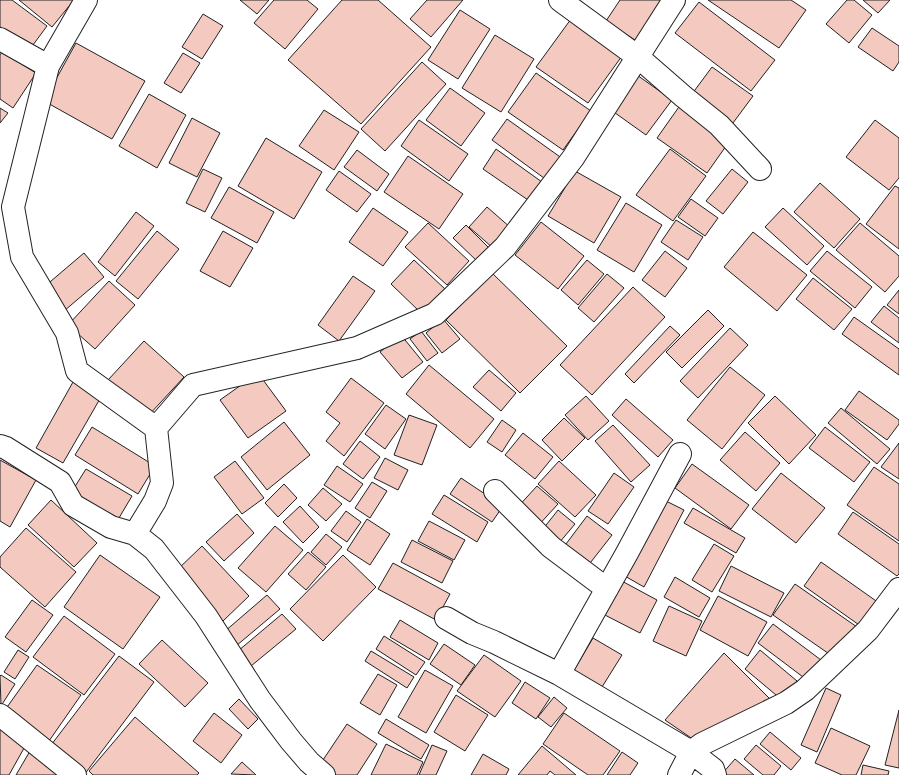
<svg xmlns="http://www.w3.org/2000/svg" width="899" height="775" font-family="'Public Sans',sans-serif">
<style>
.building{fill:#f3c9c0;stroke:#222}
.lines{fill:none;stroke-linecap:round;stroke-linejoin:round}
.street-casing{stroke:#222;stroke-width:24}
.street{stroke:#fff;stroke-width:22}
</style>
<rect width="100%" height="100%" fill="#fff"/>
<path class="building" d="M0 0H12L47 26 30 49 0 27Z
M19 0H74L52 27Z
M240 0H269L257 14Z
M274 0H307L318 9 285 49 254 23Z
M342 0H378L431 47 361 124 288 60Z
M427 0H463L431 37 410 19Z
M620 0H665L638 42 606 21Z
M708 0H791L806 10 779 48Z
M847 0H854L872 15 849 43 826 24Z
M863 0H890L878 13Z
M699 2 775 60 751 91 675 33Z
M460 10 490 29 458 79 428 60Z
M203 14 223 26 202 59 182 47Z
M571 19 622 56 588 103 536 67Z
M872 28 899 46V62L893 71 858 47Z
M495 35 534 59 501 112 462 88Z
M76 43 145 81 112 139 44 101Z
M2 52 36 73 13 108 0 99V55Z
M183 53 200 63 181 93 164 83Z
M422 62 446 84 385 151 361 129Z
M712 67 753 96 730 127 689 98Z
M536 73 591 111 563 150 508 112Z
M637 75 672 100 646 135 611 110Z
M450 88 485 113 461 146 426 120Z
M149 94 186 115 157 168 119 146Z
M681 104 731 139 707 173 657 138Z
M0 108 8 113 0 123Z
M324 110 359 132 334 170 299 146Z
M192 118 220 133 197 177 169 163Z
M507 119 563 159 548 181 492 140Z
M419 120 468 154 449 181 401 146Z
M875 120 899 138V178L889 190 846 157Z
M266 138 322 172 294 219 238 186Z
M496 149 542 182 528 200 483 169Z
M670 149 706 176 673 221 636 195Z
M357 150 389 174 377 191 344 167Z
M408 156 463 194 439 229 384 192Z
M203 169 222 178 205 212 186 203Z
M732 169 748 182 723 214 706 201Z
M339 171 371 194 357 212 326 190Z
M575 171 621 197 594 243 548 216Z
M820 183 860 219 834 248 794 212Z
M895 186 899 188V249L866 224Z
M229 187 274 212 257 243 211 218Z
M691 199 718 218 705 236 678 217Z
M626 203 662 225 634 272 597 250Z
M487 207 511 228 493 248 469 227Z
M373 208 408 232 383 266 349 242Z
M783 208 824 246 807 265 765 227Z
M136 212 154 226 115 276 98 262Z
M676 220 703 237 688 260 661 242Z
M541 222 584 256 558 289 515 255Z
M428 223 469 261 447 285 405 247Z
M860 223 899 256V276L885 292 836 250Z
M466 225 491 250 478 262 453 238Z
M157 231 179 249 138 299 116 281Z
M223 231 253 248 230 287 200 271Z
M753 232 807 275 777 311 724 267Z
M665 251 687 268 665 297 642 280Z
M827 251 872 287 855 308 810 271Z
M84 253 104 277 64 311 44 287Z
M414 260 445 289 421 313 391 284Z
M587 260 604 274 578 305 561 290Z
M492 273 567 346 520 393 446 320Z
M607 274 624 288 594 322 578 308Z
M353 276 375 291 339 341 318 325Z
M813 278 852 309 834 330 796 299Z
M109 281 135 305 95 349 68 325Z
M633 287 665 317 592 395 560 365Z
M899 290V314L887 305Z
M884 306 899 318V343L871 322Z
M708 310 724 326 682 368 666 352Z
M854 317 899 349V375L842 334Z
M443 319 460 339 442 353 426 333Z
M670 326 680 335 634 383 625 374Z
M730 328 748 345 698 398 680 381Z
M421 331 438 353 427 361 410 339Z
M401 335 423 362 402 378 380 352Z
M144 341 184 377 148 416 108 380Z
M429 365 494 419 470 448 406 394Z
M730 367 765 395 722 449 687 420Z
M489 370 516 393 501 411 473 387Z
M258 373 286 411 248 438 220 400Z
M351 378 384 403 344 456 326 441 340 423 326 412Z
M73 382 101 397 63 463 36 448Z
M859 391 899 420V424L887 440 845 410Z
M586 396 609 421 588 440 565 415Z
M775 396 816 435 789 464 748 423Z
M626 399 673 440 658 457 612 415Z
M386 405 406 419 385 449 365 434Z
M841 408 890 449 877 464 828 423Z
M409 415 437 425 422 465 394 455Z
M564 418 585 438 562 461 542 440Z
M502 420 516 430 502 452 487 442Z
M284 422 310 455 267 490 241 457Z
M613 425 650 465 631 482 595 441Z
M92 427 155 466 138 494 75 455Z
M825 427 870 462 854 482 809 448Z
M745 432 780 463 756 491 720 460Z
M523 433 553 457 535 479 505 455Z
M360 441 380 457 363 479 343 464Z
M899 443V479L881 467Z
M385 458 408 470 398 490 374 478Z
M0 460 36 480 10 527 0 521Z
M235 461 264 498 242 514 214 477Z
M559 461 596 495 575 517 538 484Z
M692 464 749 505 731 529 675 488Z
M337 466 363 484 350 502 324 485Z
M874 467 899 484V541L847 505Z
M86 469 132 496 116 523 69 496Z
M614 473 634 487 608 524 588 511Z
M781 473 825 508 796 543 752 509Z
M461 478 503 506 492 522 450 494Z
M372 482 387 491 370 518 355 508Z
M284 484 297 498 278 517 265 503Z
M537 486 558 504 536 528 516 509Z
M323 488 342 504 326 521 308 505Z
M444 495 488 522 477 542 432 514Z
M662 499 684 510 644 587 623 575Z
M51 500 97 543 74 567 28 525Z
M300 506 319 527 303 543 283 522Z
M693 508 745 538 736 553 684 523Z
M558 510 575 524 559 543 543 529Z
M346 511 361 522 347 542 331 531Z
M853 512 899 544V574L897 576 838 534Z
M237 514 254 533 224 561 206 542Z
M587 516 612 535 587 567 563 548Z
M367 519 390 534 370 565 347 550Z
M429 521 465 540 454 560 418 541Z
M275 526 303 550 266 592 238 568Z
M26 528 76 572 45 607 0 567V557Z
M326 534 342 547 326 565 311 552Z
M412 540 453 561 442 583 401 562Z
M714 544 734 556 712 592 692 580Z
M202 546 249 596 223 621 176 571Z
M308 552 326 567 306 590 288 574Z
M100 555 160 597 123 649 64 607Z
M343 555 376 587 323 641 290 609Z
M821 562 879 603 862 627 804 586Z
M393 563 450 594 436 620 378 589Z
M731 566 784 593 771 617 719 591Z
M675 577 710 598 699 617 664 597Z
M618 579 657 600 640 633 601 613Z
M795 584 857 627 835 658 773 615Z
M267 595 280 609 236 646 224 632Z
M718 596 767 622 748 656 700 630Z
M32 600 53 615 26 652 5 637Z
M669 606 702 621 686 656 653 641Z
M282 614 296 629 251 666 238 651Z
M64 616 115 654 84 695 33 657Z
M400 620 438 643 429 660 390 637Z
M773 624 821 660 807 680 758 643Z
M384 636 425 662 416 675 376 649Z
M593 638 622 655 602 687 574 670Z
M162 640 208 683 185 707 139 664Z
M444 644 475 665 461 685 430 664Z
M18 650 29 657 15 679 4 672Z
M760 650 797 681 782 700 745 669Z
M371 651 414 677 407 688 365 661Z
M724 653 772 701 697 742 665 720Z
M484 655 521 681 495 717 457 691Z
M119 656 154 682 84 775 48 749Z
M37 665 81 695 49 741 5 710Z
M425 670 453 686 426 733 398 717Z
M378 674 397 685 380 715 360 703Z
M1 675 15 684 1 706 0 676Z
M525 682 550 698 536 719 512 703Z
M826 688 841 695 817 752 801 745Z
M456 695 488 715 465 751 434 732Z
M554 697 567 708 551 727 538 717Z
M239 699 258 719 248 729 229 709Z
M899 710V768L885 765Z
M214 713 242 735 221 763 193 741Z
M564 713 620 751 603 775H588L543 744Z
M135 717 199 773 197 775H93L89 771Z
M386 719 429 745 421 759 378 733Z
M347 724 377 744 357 775H334L319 766Z
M0 725 28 741 9 775H0Z
M831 728 870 746 856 775H842L815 763Z
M770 732 801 758 791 770 760 744Z
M386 744 423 762 417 775H371Z
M432 745 447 751 436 775H419Z
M756 745 781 766 774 775H763L744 759Z
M542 746 576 775H555L550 771 547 775H518Z
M30 751 58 775H16Z
M622 752 638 763 630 775H607Z
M483 754 509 769 506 775H471Z
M735 759 754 775H721Z
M242 762 256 775 231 774Z
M863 765 889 771 888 775H861Z"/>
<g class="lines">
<g class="street-casing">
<path id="street" d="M86 0 48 66 13 207 22 257 67 333 77 371 156 428
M560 0 638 57 684 97 719 125 760 169
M0 39 48 66
M0 446 6 448 60 482 73 505 111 527 135 534 154 549 206 616 260 700 291 741 309 762 324 775
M495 491 551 547 607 589
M135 534 155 501 162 483 156 428 193 385 357 348 435 314 505 247 573 158 674 0
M446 618 472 633 494 642 559 674 691 752 713 769 715 775
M559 674 627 553 680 454
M0 715 9 722 75 775
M679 775 691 752 702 744 786 703 805 690 868 630 899 589"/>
</g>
<use href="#street" class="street"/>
</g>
</svg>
